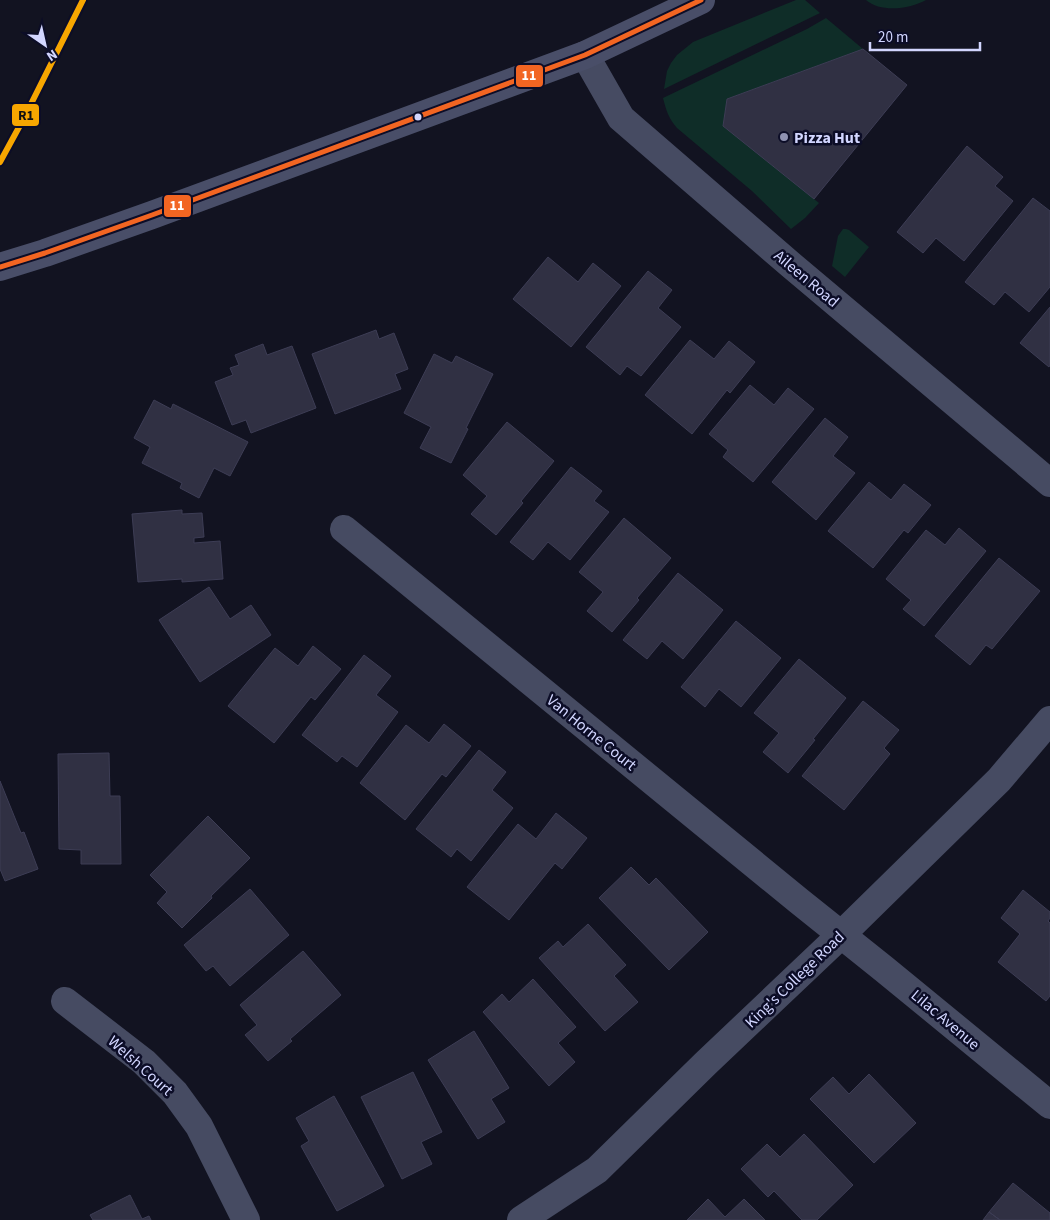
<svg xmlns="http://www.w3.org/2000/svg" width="1050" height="1220" font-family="'Source Sans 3',sans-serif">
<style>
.green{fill:#0f2d28}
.building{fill:#303043;stroke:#3d3d55}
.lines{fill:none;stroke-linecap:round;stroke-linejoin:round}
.minor{stroke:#464b62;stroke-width:28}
.tertiary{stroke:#464b62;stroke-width:28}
.secondary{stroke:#494e68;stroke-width:28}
.bus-1-casing{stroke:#0c0d27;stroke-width:9}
.bus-1{stroke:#f26522;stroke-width:5}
.rail-1-casing{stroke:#0c0d27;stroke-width:10}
.rail-1{stroke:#f7a600;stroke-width:6}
.bus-dot{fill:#d2d6ff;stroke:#0c0d27;stroke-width:2}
.poi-dot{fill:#8f92b1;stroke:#0c0d27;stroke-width:2}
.labels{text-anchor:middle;stroke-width:5;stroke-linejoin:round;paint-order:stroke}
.poi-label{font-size:16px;font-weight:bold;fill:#d2d6ff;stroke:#0c0d27;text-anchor:start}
.street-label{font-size:16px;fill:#d2d6ff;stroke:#0c0d27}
.line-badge{stroke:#0c0d27;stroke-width:2}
.badge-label{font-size:14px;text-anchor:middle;font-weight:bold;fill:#fff}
.pale-badge-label{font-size:14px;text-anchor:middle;font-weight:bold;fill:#111}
</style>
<rect width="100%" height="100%" fill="#121321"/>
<path class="green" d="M796 0H805L820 13 664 89 667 71 671 63 677 55 693 42Z
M866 0H926C910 9 881 13 866 0Z
M826 18 863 49 727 99 723 126 819 203 805 218 791 229 752 191 677 128C669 119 666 110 663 98L807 29Z
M843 229H846L849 230 869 247 845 277 832 266 838 236Z"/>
<path class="building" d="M863 49 907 85 814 199 723 126 727 99Z
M967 146 1003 177 995 186 1013 201 964 261 936 238 923 253 897 232Z
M1033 198 1050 211V287L1029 312 1005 292 994 305 965 282Z
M548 257 578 282 593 263 621 286 571 347 513 299Z
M648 271 672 290 658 308 681 327 641 376 627 366 620 375 586 347Z
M1050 307V365L1049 367 1020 343Z
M376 330 379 339 394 333 408 369 395 374 401 389 335 414 312 354Z
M690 340 714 359 729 341 755 362 730 393 727 390 692 434 645 395Z
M263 344 267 355 292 346 316 408 251 433 246 420 232 425 215 382 233 375 230 368 239 365 235 355Z
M434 354 452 363 456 356 493 374 466 428 468 429 451 463 420 448 431 427 404 413Z
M750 385 774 405 788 388 814 409 753 482 723 457 728 450 709 434Z
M154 400 171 409 173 404 248 442 230 476 214 468 199 498 180 488 182 483 142 463 150 447 134 438Z
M825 418 848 437 833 456 855 473 816 520 772 482Z
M507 422 554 461 521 501 523 503 496 535 471 514 487 496 463 475Z
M571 467 602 491 594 501 609 512 570 560 548 542 533 560 510 542Z
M869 482 891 500 904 484 931 505 908 533 904 530 873 568 828 531Z
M182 510V514L202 513 204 537 194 538V543L220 541 223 579 182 582V579L138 582 132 514Z
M624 518 671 558 637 598 639 600 612 632 587 611 603 592 579 572Z
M959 528 986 551 924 626 903 609 911 600 886 579 926 530 945 545Z
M999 558 1040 591 992 649 986 645 970 665 935 636Z
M678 573 723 610 683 659 662 641 647 659 623 640Z
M209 587 230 619 251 605 271 635 200 682 159 620Z
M736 621 781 658 741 707 719 689 705 707 681 687Z
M313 646 341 669 315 700 311 697 274 743 228 706 275 648 298 666Z
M364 655 391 676 376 695 398 712 357 767 342 756 337 762 302 735Z
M799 659 846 698 813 739 815 740 788 773 763 752 779 733 754 713Z
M863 701 899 730 884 748 890 754 844 810 802 776Z
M444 724 471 746 446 777 442 774 405 820 360 783 406 725 429 743Z
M479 750 506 772 492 790 513 808 471 861 457 849 451 857 416 829Z
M109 753 110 796H120L121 864H81V850L59 849 58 754Z
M0 781 21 833 24 832 38 869 5 881 0 869Z
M556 813 587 838 562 869 555 863 509 920 467 887 518 824 536 839Z
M208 816 250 858 211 896 212 898 182 928 157 903 167 892 150 875Z
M631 867 649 885 656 878 708 932 669 970 599 898Z
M250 889 289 935 230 986 213 966 206 971 184 945Z
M1023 890 1050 912V918L1048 921 1050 923V996L1046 1001 998 962 1020 934 1001 918Z
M588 924 626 965 614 976 638 1002 605 1031 539 958 558 941 563 947Z
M303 951 341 995 290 1039 292 1041 268 1061 245 1035 257 1025 240 1005Z
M533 979 576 1027 558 1043 575 1062 549 1086 483 1012 502 994 509 1002Z
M474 1031 509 1088 491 1099 505 1122 478 1139 428 1060Z
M413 1072 442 1132 421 1142 432 1164 402 1179 361 1097Z
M869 1074 916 1123 874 1163 810 1099 833 1077 849 1094Z
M334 1096 384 1186 337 1211 301 1146 309 1141 296 1118Z
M804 1134 853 1185 817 1220H802L774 1191 768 1197 741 1169 767 1144 780 1157Z
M1013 1183 1050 1213V1220H1000L989 1212Z
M130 1195 142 1219 149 1216 151 1220H93L90 1215Z
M708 1199 725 1217 744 1199 765 1220H687Z
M989 1212 1000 1220H983Z"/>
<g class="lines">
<path class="minor" d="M344 529 799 901 884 969 1050 1105
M65 1001 144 1062 175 1093 199 1126 246 1220
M521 1220 597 1170 706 1063 841 935 999 780 1050 720"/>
<path class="tertiary" d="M585 55 621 118 791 265 1050 483"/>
<path class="secondary" d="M0 267 45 253 152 215 585 55 701 0"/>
<g class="bus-1-casing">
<path id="bus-1" d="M0 267 45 253 152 215 585 55 701 0"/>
</g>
<use href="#bus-1" class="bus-1"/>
<g class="rail-1-casing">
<path id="rail-1" d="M0 162 24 118 83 0"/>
</g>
<use href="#rail-1" class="rail-1"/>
</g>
<circle class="bus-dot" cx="418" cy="117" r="4.5"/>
<circle class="poi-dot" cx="784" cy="137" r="5"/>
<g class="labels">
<g class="poi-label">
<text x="794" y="143">Pizza Hut</text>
</g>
<g class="street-label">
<text transform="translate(807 278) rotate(40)" y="6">Aileen Road</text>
<text transform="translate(592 732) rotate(39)" y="6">Van Horne Court</text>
<text transform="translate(794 979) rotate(-44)" y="6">King's College Road</text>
<text transform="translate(946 1019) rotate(40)" y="6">Lilac Avenue</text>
<text transform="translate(141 1065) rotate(42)" y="6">Welsh Court</text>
</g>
</g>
<g class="line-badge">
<rect x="515" y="64" width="29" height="24" rx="5" fill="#f26522"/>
<rect x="11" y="103" width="29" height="24" rx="5" fill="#f7a600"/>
<rect x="163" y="194" width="29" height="24" rx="5" fill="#f26522"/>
</g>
<g class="badge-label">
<text x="529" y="80">11</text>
<text x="177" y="210">11</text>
</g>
<g class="pale-badge-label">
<text x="26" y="120">R1</text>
</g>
<g transform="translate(45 45) rotate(146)" stroke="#0c0d27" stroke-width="4" paint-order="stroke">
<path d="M0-4L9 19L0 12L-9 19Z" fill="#d2d6ff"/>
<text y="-8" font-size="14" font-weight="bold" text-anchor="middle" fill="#d2d6ff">N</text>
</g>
<path d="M870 42v8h110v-8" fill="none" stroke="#d2d6ff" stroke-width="2.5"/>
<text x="878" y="42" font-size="15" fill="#d2d6ff" stroke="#0c0d27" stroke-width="4" paint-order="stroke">20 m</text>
</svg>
